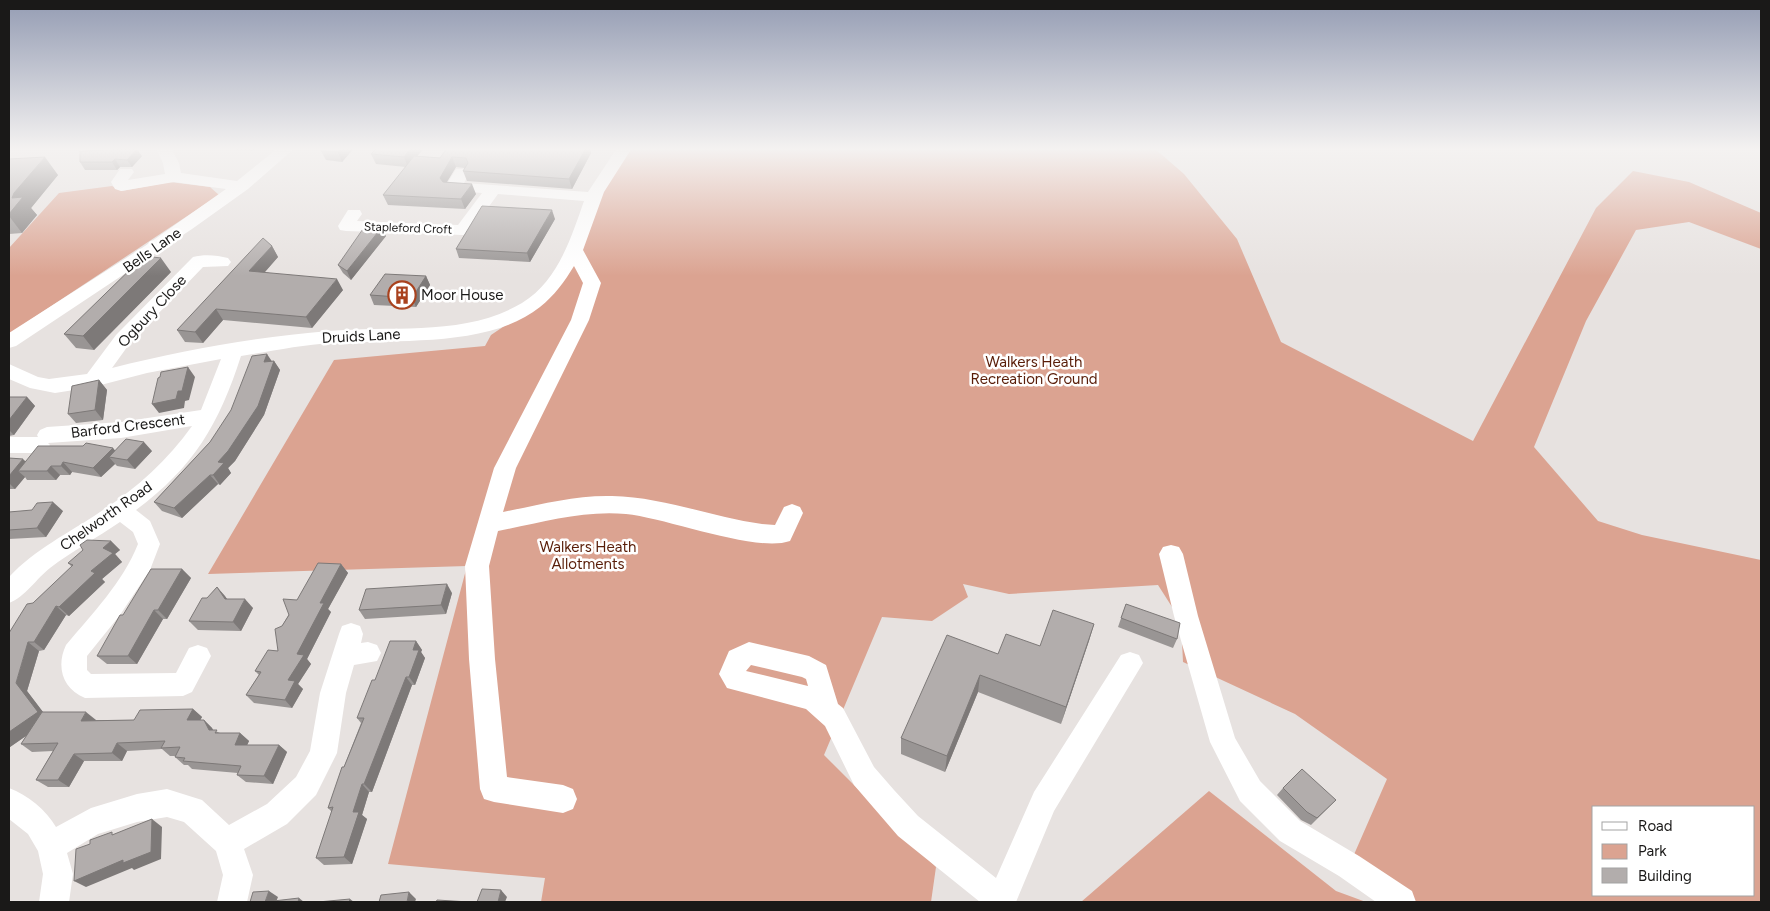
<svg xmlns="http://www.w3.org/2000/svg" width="1770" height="911" font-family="Figtree,sans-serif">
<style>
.green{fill:#dba391;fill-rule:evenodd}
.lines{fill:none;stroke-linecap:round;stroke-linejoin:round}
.minor{fill:#fff;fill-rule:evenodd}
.wall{fill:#999594}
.shaded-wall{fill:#7d7978}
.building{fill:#b2adac;stroke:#7d7978}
.labels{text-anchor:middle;stroke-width:5;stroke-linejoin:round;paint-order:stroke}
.far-street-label{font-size:12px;fill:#1a1918;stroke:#fff}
.street-label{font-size:15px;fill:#1a1918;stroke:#fff}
.poi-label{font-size:15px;fill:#1a1918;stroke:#fff;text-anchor:start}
.park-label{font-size:15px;fill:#591d08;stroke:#fff}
</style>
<rect width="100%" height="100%" fill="#e7e2e0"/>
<path class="green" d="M629 148H1154L1184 174 1237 239 1281 342 1473 441 1596 208 1633 171 1689 182 1761 213V249L1689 222 1636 230 1586 321 1534 447 1598 521 1642 535 1761 560V902H1401L1349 866 1387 779 1295 714 1183 662 1181 621 1158 585 1009 594 963 584 968 597 932 621 882 617 824 755 936 867 931 902H541L545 878 388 864 467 566 208 574 334 360 485 346 491 335 551 295 595 206ZM1594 807H1754V895H1594Z
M170 182 210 187 219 195 9 334V248L59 193 112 186 122 191Z
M1209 791 1336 891 1366 902H1081Z"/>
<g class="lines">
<path class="minor" d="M156 148H171L179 163 181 173 237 181 278 148H295L248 189 192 229 16 346 9 348V333L145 246 226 189 174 182 121 191 115 189 111 182 120 169H132L134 172 128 180 165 174 163 163Z
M617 148H632L604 192 583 250 601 283 589 320 516 468 503 512C538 505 575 495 612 496 663 497 712 517 762 524L775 525 784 507 792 504 800 507 803 513 790 541C756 553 667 518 626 514 582 510 540 523 498 531L489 566 495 659 507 777 563 785 573 789 577 799 573 809 563 813 494 802 484 799 480 789 469 659 465 566 494 468 571 320 583 283 574 266C565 281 554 296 540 307 489 348 395 339 332 343 302 345 271 351 241 356 219 424 194 467 136 510L150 521 160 544 150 570 120 615 87 656V670L91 674 176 673 189 648 198 645 207 648 211 656 192 692 183 696 85 698C62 689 56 666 66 645 92 614 123 582 138 544L133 532 120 522C97 538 72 551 50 568 37 578 25 597 9 603V577C35 549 69 533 100 512 136 489 167 461 192 426L121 438 48 443 50 445 46 450 39 453H9V437H38L37 435 40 430 47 427 121 422 201 410 221 359 147 373 93 387 55 393 30 388 9 379V364L38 377 49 379 87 374 116 335 193 257C204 254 217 255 228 258L231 262 228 266 203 267 130 343 112 368C183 350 256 337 329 331 393 325 465 337 522 303 558 281 571 238 584 201L498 194 469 234 463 235 346 231 340 230 338 226 348 210H360L362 214 357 221 458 225 482 193 447 190 445 187 456 169H468L470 172 464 183 588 192Z
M1171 545 1179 547 1183 554 1198 616 1235 738 1260 781 1300 821 1359 856 1412 891 1416 902H1376L1339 876 1280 841 1240 801 1210 742 1174 616 1159 554 1163 547Z
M351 623 360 626 363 634 361 643 368 642 377 645 381 653 377 661 354 665 346 693 337 753 316 795 287 824 244 849 253 875 247 902H217L223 875 216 851 184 822 167 817 137 822 98 834 67 853 73 874 69 902H39L43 874 38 851 28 834 9 819V788C28 795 46 810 56 827L91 808 137 794 167 789 202 800 229 825 267 804 296 777 310 751 320 693 339 634 342 626Z
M749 642 809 656 826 665 838 704 843 708 874 767 894 790 918 816 996 878 1034 792 1121 655 1130 652 1139 655 1143 663 1054 811 1016 902H980L898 836 854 785 825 726 806 709 727 688 719 674 729 651ZM751 665 802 677 806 679 808 686 746 671Z"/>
</g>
<path class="wall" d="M212 148H256L253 151Z
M354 148 342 162 326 160 321 151Z
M424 148 417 156 440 158 447 148H590L591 153 572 189 467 181 463 171 465 168 456 167 447 182 476 194 465 209 388 205 383 195 406 167 376 164 371 154Z
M142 156 132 167H120L117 170H85L80 162Z
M9 159 58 175 31 208 37 215 22 233 9 234Z
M555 219 530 262 459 258 456 249Z
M382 227 386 236 351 280 343 273 338 265Z
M272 246 278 257 265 272 343 290 312 328 223 320 203 343 185 342 177 330Z
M171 272 94 350 76 348 64 334Z
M426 276 430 285 416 307 374 305 370 295Z
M271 361H274L280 370 264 415 235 461 228 468 231 473 220 485 218 484 182 518 162 511 154 502 210 442Z
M99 380 107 390 103 420 76 423 68 414Z
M9 397H27L35 406 14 435 9 436Z
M113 448 115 451H152L135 469 117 466 115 464 101 477 72 472 70 475H60L56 480H27L25 477 15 489H9V490V458L26 461Z
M63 511 46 537 9 539V512Z
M111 541 120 550 115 554 122 562 102 579 105 582 69 616 66 615 44 650 39 651 27 691 43 712 96 720H134L193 709 202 717 200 720H204L212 728 213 730 220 733H240L249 741 247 745H279L287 752 273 784 246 782 237 775 238 773 192 769 188 765H184L175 757 176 756H170L162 749 127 751 122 761H84L69 787H48L36 780 53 751 32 752 21 744 26 736 10 747 33 603 72 567 68 563Z
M341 564 348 573 328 609 331 612 307 659 311 664 298 684 303 689 292 708 254 703 246 695 259 675 255 671 278 651 282 626 297 600Z
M182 569 191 578 167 619H163L137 664H107L97 656 123 615Z
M217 587 227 599 253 608 241 631 198 630 189 621Z
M452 593 446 614 365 619 359 610Z
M1126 604 1177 639 1173 648 1118 627Z
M1094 624 1061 724 978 692 945 772 901 754V738L998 654 1040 646Z
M416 641 422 650 421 652 425 658 415 685H412L372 792H369L362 815 367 819 352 864 324 865 316 858 332 812 328 808 361 723 357 718 375 680Z
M1283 788 1336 800 1311 825 1301 820 1277 795Z"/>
<path class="shaded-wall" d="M342 148H354L342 162 338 152Z
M411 148H424L408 167 404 157Z
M586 148H590L591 153 572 189 569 179Z
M137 149 142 156 132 167 127 160Z
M45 157 58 175 31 208 37 215 22 233 9 216 12 198 14 193Z
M452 157 456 167 443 188 440 178Z
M115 159 120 167 117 170 112 162Z
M472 184 476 194 465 209 461 199Z
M552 210 555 219 530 262 527 253Z
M382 227 386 236 351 280 347 271Z
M272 246 278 257 256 282 249 271Z
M161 258 171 272 94 350 83 336Z
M426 276 430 285 416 307 412 298Z
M337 279 343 290 312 328 306 317Z
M216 309 223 320 203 343 195 332Z
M267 354 273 363 274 361 280 370 264 415 235 461 228 468 231 473 220 485 213 475 218 462Z
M188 367 195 377 189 400 185 401 184 408 159 413 152 404Z
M99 380 107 390 103 420 95 410Z
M27 397 35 406 14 435 9 430V420Z
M144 442 152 451 135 469 127 460Z
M113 448 121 458 109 457 115 464 101 477 93 468Z
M23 459 32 468 18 471 25 477 15 489 9 483V476Z
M63 462 72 472 70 475 61 466Z
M51 466 60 475 56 480 47 471Z
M210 475 218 484 182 518 174 508Z
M53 502 63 511 46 537 37 528Z
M111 541 120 550 115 554 122 562 102 579 105 582 69 616 59 607 103 548Z
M341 564 348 573 328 609 331 612 307 659 311 664 298 684 303 689 292 708 285 700 288 680 297 654 320 603Z
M182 569 191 578 167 619 158 610Z
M447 584 452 593 446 614 441 605Z
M217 587 225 596 233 608 225 599Z
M245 599 253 608 241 631 233 622Z
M56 606 66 615 44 650 34 642Z
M154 610 163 619 137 664 128 656Z
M1094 624 1089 641 1061 724 1066 707Z
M416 641 422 650 421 652 425 658 415 685 409 677 413 650Z
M28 642 39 651 27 691 49 720 10 747 9 746V732L16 683Z
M980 675 978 692 945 772 947 756Z
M406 677 412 685 372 792 364 784Z
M193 709 202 717 196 728 187 720Z
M86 712 96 720 91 729 81 721Z
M204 720 212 728 217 738 209 730Z
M240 733 249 741 244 752 235 745Z
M117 743 127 751 122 761 112 753Z
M279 745 287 752 273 784 264 776Z
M74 754 84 761 69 787 58 780Z
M362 784 369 792 362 815 367 819 352 864 344 857 353 812Z
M152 819 162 827 161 859 134 870 132 868 86 887 74 881Z
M501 890 507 897 505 902H498Z
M269 891 278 897 276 902H265Z
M409 892 416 899 415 902H407Z
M299 898 304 902H298Z
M350 899 354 902H349Z"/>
<path class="building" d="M324 148H342L338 152 321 151Z
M377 148H411L404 157 371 154Z
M447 148H586L569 179 463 171 468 163 466 158 452 157 440 178 443 182 472 184 461 199 383 195 414 156 440 158Z
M137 149 127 160 115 159 112 162H80V151Z
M45 157 14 193 12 198 23 197 9 214V159Z
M482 206 552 210 527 253 456 249Z
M365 226 382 227 347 271 338 265Z
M263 238 272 246 249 271 337 279 306 317 216 309 195 332 177 330Z
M144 256 161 258 83 336 64 334Z
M385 274 426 276 412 298 370 295Z
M267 354 264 362 274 361 258 406 228 451 218 462 224 463 213 475H210L174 508 154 502 210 442 231 410 252 356Z
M188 367 182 391H178L176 399 152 404 158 378 160 377 161 372Z
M99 380 95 410 68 414 72 386Z
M9 397H27L9 420Z
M126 439 144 442 127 460 109 457Z
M86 443 113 448 93 468 63 462 61 466H51L47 471H18L38 446H83Z
M9 458 23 459 9 476Z
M53 502 37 528 9 530V512L32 510 37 503Z
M87 540 111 541 103 548 113 553 91 571 95 573 59 607 56 606 34 642H28L16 683 38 712 9 732V633L27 604 33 603 73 565 68 563 83 550 80 545Z
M318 563 341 564 320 603H324L297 654 304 655 288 680 295 681 285 700 246 695 261 672 255 671 268 650 278 651 275 629 282 626 289 615 283 599 297 600Z
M151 569H182L158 610H154L128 656H97L120 615H123Z
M447 584 441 605 359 610 366 589Z
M217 587 225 599H245L233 622 189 621 202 598H207Z
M1126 604 1180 623 1177 639 1121 618Z
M1053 610 1094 624 1066 707 980 675 947 756 901 738 947 635 998 654 1006 634 1040 646Z
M390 641H416L413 650H419L409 677H406L364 784H362L353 812H359L344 857 316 858 333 807 328 808 342 767H344L364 718H357L372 680H375Z
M193 709 187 720H204L209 730H217L215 733H240L235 745H279L264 776 237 775 241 766 183 761 185 758 175 757 180 747 161 748 165 741 117 743 112 753 74 754 58 780H36L58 743 21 744 42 712H86L81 721 134 720 140 710Z
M1302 769 1336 800 1317 818 1307 812 1283 788Z
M152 819 151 852 123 863V860L74 881 76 849 90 844V840L112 832V835Z
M482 889 501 890 498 902H477Z
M269 891 265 902 299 898 298 902H250L253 892Z
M409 892 407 902H379L381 895Z
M350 899 349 902H318Z
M437 900 469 902H436Z"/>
<linearGradient id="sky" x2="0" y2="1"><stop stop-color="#949cb3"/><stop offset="0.54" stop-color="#f4f2f1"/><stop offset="1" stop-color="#f4f2f1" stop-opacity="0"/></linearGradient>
<rect width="1770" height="276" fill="url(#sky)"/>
<defs>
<g id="building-ring" transform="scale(1.4375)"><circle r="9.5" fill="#fff" stroke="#a9421e" stroke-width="1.5"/><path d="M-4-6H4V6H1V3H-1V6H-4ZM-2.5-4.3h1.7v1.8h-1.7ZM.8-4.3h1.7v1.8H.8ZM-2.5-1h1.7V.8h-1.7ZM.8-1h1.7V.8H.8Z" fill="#a9421e"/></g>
</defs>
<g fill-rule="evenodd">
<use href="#building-ring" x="402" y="295"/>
</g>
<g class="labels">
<g class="far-street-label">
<text transform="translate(408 228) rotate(2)" y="4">Stapleford Croft</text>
</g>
<g class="street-label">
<text transform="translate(152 250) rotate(-35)" y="5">Bells Lane</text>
<text transform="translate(152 311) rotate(-47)" y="5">Ogbury Close</text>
<text transform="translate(361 336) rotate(-3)" y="5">Druids Lane</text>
<text transform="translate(128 426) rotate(-7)" y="5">Barford Crescent</text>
<text transform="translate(106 516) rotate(-35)" y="5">Chelworth Road</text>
</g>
<g class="poi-label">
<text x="421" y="300">Moor House</text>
</g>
<g class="park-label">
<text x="1034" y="367">Walkers Heath<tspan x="1034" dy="17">Recreation Ground</tspan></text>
<text x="588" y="552">Walkers Heath<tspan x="588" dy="17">Allotments</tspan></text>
</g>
</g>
<rect width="1770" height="911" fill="none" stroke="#1a1918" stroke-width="20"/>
<rect x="1592" y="806" width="162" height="90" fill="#ffffff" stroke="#a3a3a3"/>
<rect x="1602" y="822" width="25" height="8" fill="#ffffff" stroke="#a3a3a3"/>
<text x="1638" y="831" font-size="15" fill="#1a1918">Road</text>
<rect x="1602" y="844" width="25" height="15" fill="#dba391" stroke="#a3a3a3"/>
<text x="1638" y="856" font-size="15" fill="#1a1918">Park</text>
<rect x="1602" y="868" width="25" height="15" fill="#b2adac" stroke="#a3a3a3"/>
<text x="1638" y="881" font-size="15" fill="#1a1918">Building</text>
</svg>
